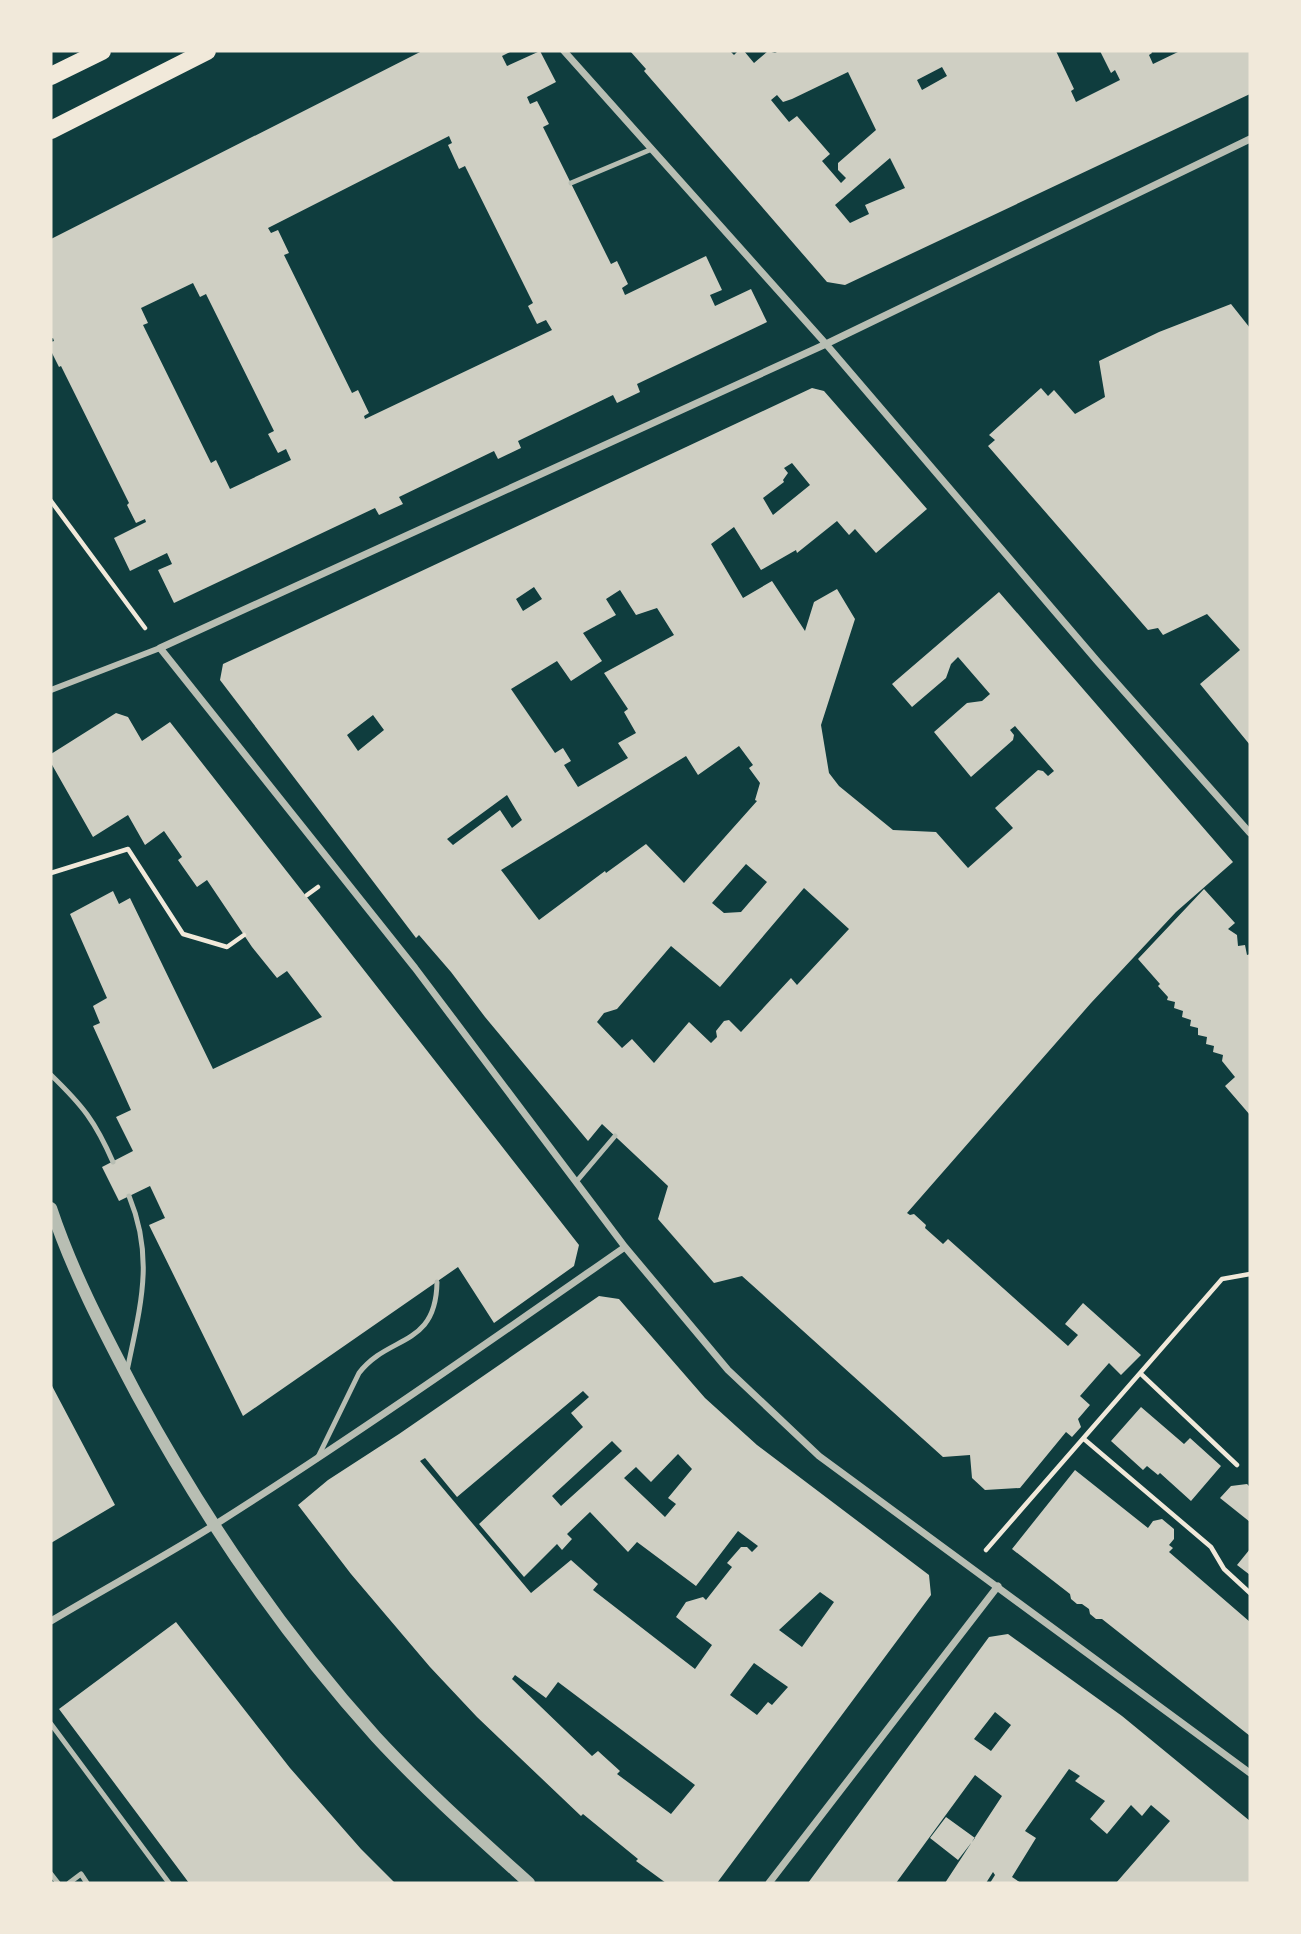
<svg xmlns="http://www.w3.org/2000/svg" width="1301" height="1934" font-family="'IBM Plex Sans',sans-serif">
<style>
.building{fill:#cfcfc3;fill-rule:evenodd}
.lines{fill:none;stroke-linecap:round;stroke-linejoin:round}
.path{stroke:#f1e9da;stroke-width:4.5}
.service{stroke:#b8beb3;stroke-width:5}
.pedestrian{stroke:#b8beb3;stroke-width:6}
.minor{stroke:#b8beb3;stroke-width:7}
.tertiary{stroke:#b8beb3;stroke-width:12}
.primary{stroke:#f1e9da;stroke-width:18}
</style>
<rect width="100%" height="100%" fill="#0f3d3e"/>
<path class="building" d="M422 51H512L502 56 507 66 540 51 556 82 527 97 530 104 537 101 549 124 543 127 611 264 617 261 628 284 622 288 625 295 706 256 722 290 710 295 715 306 751 289 767 322 637 384 640 392 617 403 613 395 518 441 521 448 498 459 494 451 399 497 403 504 379 515 375 508 174 603 158 570 172 564 167 553 130 571 114 538 146 522 145 519 136 523 127 505 129 503 61 366 59 367 51 351V342L54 341 53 338 51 339V239ZM449 136 452 143 448 145 459 169 465 166 533 303 528 306 537 324 546 320 552 330 365 419 364 416 369 413 358 390 352 393 284 255 289 253 278 230 271 233 268 228ZM193 283 200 297 206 294 274 431 268 434 278 453 286 449 291 460 230 489 216 460 211 463 143 325 148 323 141 308Z
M630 51H730L734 55 738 51H744L754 63 768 51 775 53 779 51H1056L1074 89 1071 91 1076 102 1120 80 1115 70 1111 73 1100 51H1151L1152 53 1149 55 1153 64 1180 51H1250V94L845 285 827 282 644 71 646 69ZM942 67 947 76 922 90 917 80ZM848 72 876 130 838 163V170L846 178 841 183 822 161 830 154 797 116 789 122 771 100 777 95 783 102 792 99ZM890 158 905 188 865 205 869 214 850 223 835 205Z
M1231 304 1250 328V745L1200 684 1240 650 1207 614 1163 635 1158 628 1148 630 988 446 995 440 989 435 1041 388 1048 396 1054 390 1075 414 1105 397 1099 361 1159 332Z
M812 388 824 391 927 509 876 553 855 529 849 535 837 521 797 553 796 550 761 570 734 527 711 544 743 598 772 581 805 631 814 602 837 589 855 619 821 725 829 773 839 786 893 830 936 832 968 868 1013 828 995 808 1038 770 1043 771 1048 776 1054 771 1015 726 1010 730 1014 735 1013 740 971 777 934 732 967 703 982 701 990 694 958 657 951 664 946 678 912 707 892 684 999 592 1233 862 1176 912 1091 1003 907 1213 910 1215 914 1214 926 1225 925 1228 943 1244 948 1239 1068 1346 1078 1335 1065 1324 1083 1303 1141 1355 1121 1375 1109 1363 1080 1396 1090 1405 1078 1419 1081 1427 1072 1437 1066 1432 1020 1488 985 1490 972 1478 970 1455 943 1457 742 1276 714 1283 658 1219 668 1186 602 1124 588 1141 485 1017 451 972 419 935 416 938 410 930 220 680 223 664ZM792 463 810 485 773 515 763 498 784 482 783 480 788 473 784 468ZM534 587 542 599 523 611 516 599ZM620 590 636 615 657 608 674 635 604 673 628 709 624 712 636 733 618 743 628 758 578 787 564 765 571 761 563 748 555 753 511 689 557 661 571 681 602 661 583 633 616 615 606 599ZM373 715 384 730 358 751 347 735ZM739 746 753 765 749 768 760 783 755 800 757 801 684 883 646 844 606 873 605 871 539 920 501 870 686 756 698 775ZM507 795 522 820 512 828 500 810 453 845 447 839ZM746 864 767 882 741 912 724 913 712 903ZM804 888 849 929 797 985 791 978 741 1032 729 1020 724 1021 716 1031 717 1037 711 1043 689 1022 654 1063 632 1039 622 1048 597 1022 604 1013 617 1009 671 946 720 987Z
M116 713 128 717 142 741 170 722 579 1245 574 1266 494 1323 458 1267 243 1416 149 1225 165 1218 150 1186 119 1201 102 1167 133 1151 116 1117 131 1110 93 1026 100 1023 93 1006 107 998 70 914 113 891 119 904 130 898 213 1069 322 1017 287 971 277 978 252 947 207 880 197 887 178 860 182 857 164 831 145 845 128 815 93 837 51 763V754Z
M1204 889 1235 923 1228 929 1237 935 1238 946 1245 945 1247 955 1250 954V1115L1225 1086 1235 1077 1222 1061 1223 1055 1213 1052 1214 1046 1206 1044 1207 1037 1198 1035V1028L1190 1026 1191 1020 1182 1017 1183 1011 1174 1008 1175 1002 1167 1000 1168 997 1158 986 1160 984 1138 959Z
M599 1296 619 1299 705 1398 757 1445 929 1575 931 1595 717 1883H666L636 1861 638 1859 583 1814 581 1816 477 1717 430 1667 351 1574 298 1505 328 1480 399 1434ZM583 1391 589 1397 571 1413 583 1427 479 1524 524 1577 557 1544 562 1550 572 1539 567 1534 590 1512 628 1552 637 1542 696 1586 738 1531 758 1546 752 1552 747 1547H741L727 1563 732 1567 706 1600 703 1597 686 1602 676 1617 712 1645 695 1669 593 1590 598 1584 571 1560 531 1593 420 1461 425 1458 457 1497ZM612 1441 622 1451 561 1506 552 1496ZM678 1454 692 1469 668 1498 676 1504 665 1517 624 1478 636 1467 651 1482ZM820 1592 834 1602 802 1647 779 1630ZM754 1663 788 1687 772 1705 768 1702 757 1715 730 1695ZM515 1675 546 1698 558 1682 695 1785 671 1814 617 1774 620 1771 598 1751 592 1756 512 1679Z
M51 1384 115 1505 51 1543Z
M1141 1407 1184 1444 1190 1438 1221 1466 1191 1501 1160 1473 1158 1475 1147 1466 1143 1470 1111 1441Z
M1075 1470 1148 1528 1153 1521 1162 1519 1174 1529V1539L1169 1545 1173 1548 1169 1552 1250 1622V1736L1102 1619H1096L1090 1614 1089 1609 1082 1604H1077L1071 1599 1070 1594 1012 1549Z
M1247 1484 1250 1487V1522L1220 1498 1231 1486Z
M1250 1549V1575L1237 1565Z
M176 1622 290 1768 361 1849 395 1883H189L59 1709Z
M1008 1634 1122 1716 1250 1821V1883H1116L1170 1821 1151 1805 1142 1816 1131 1805 1107 1834 1090 1819 1105 1801 1075 1781 1080 1776 1069 1769 1025 1831 1036 1838 1012 1877 1021 1883H990L995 1875 993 1872 986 1883H945L1002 1796 975 1775 896 1883H808L989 1637ZM995 1712 1011 1725 991 1751 974 1739Z
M946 1817 975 1838 958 1860 930 1838Z"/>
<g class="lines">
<path class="path" d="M51 501 145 628
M51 873 128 849 183 934 227 947 244 935
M307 895 318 887
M1140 1373 1237 1465
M1084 1439 1211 1547 1224 1569 1250 1593
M986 1550 1222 1279 1250 1274"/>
<path class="service" d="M571 183 652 149
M51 1075C83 1106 95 1121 113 1162
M576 1182 615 1136
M127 1371C140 1307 155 1259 129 1196
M317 1459 359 1373C389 1334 436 1348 437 1282
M51 1724 169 1883
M51 1874 58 1883
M69 1883 81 1874 87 1883"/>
<path class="pedestrian" d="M51 690 160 648"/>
<path class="minor" d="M564 51 826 344 1098 662 1250 833
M1250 139 826 344 160 648 415 968 625 1247 728 1370 819 1456 1250 1773
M51 1621C106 1588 162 1558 216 1524 355 1436 490 1341 625 1247
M769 1883 998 1586"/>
<path class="tertiary" d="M51 1208C73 1274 105 1334 137 1395 204 1518 282 1633 376 1737 424 1789 477 1836 529 1883"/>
<path class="primary" d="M51 76 102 51
M51 130 207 51"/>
</g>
<rect width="1301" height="1934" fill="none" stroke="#f1e9da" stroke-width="105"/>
</svg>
